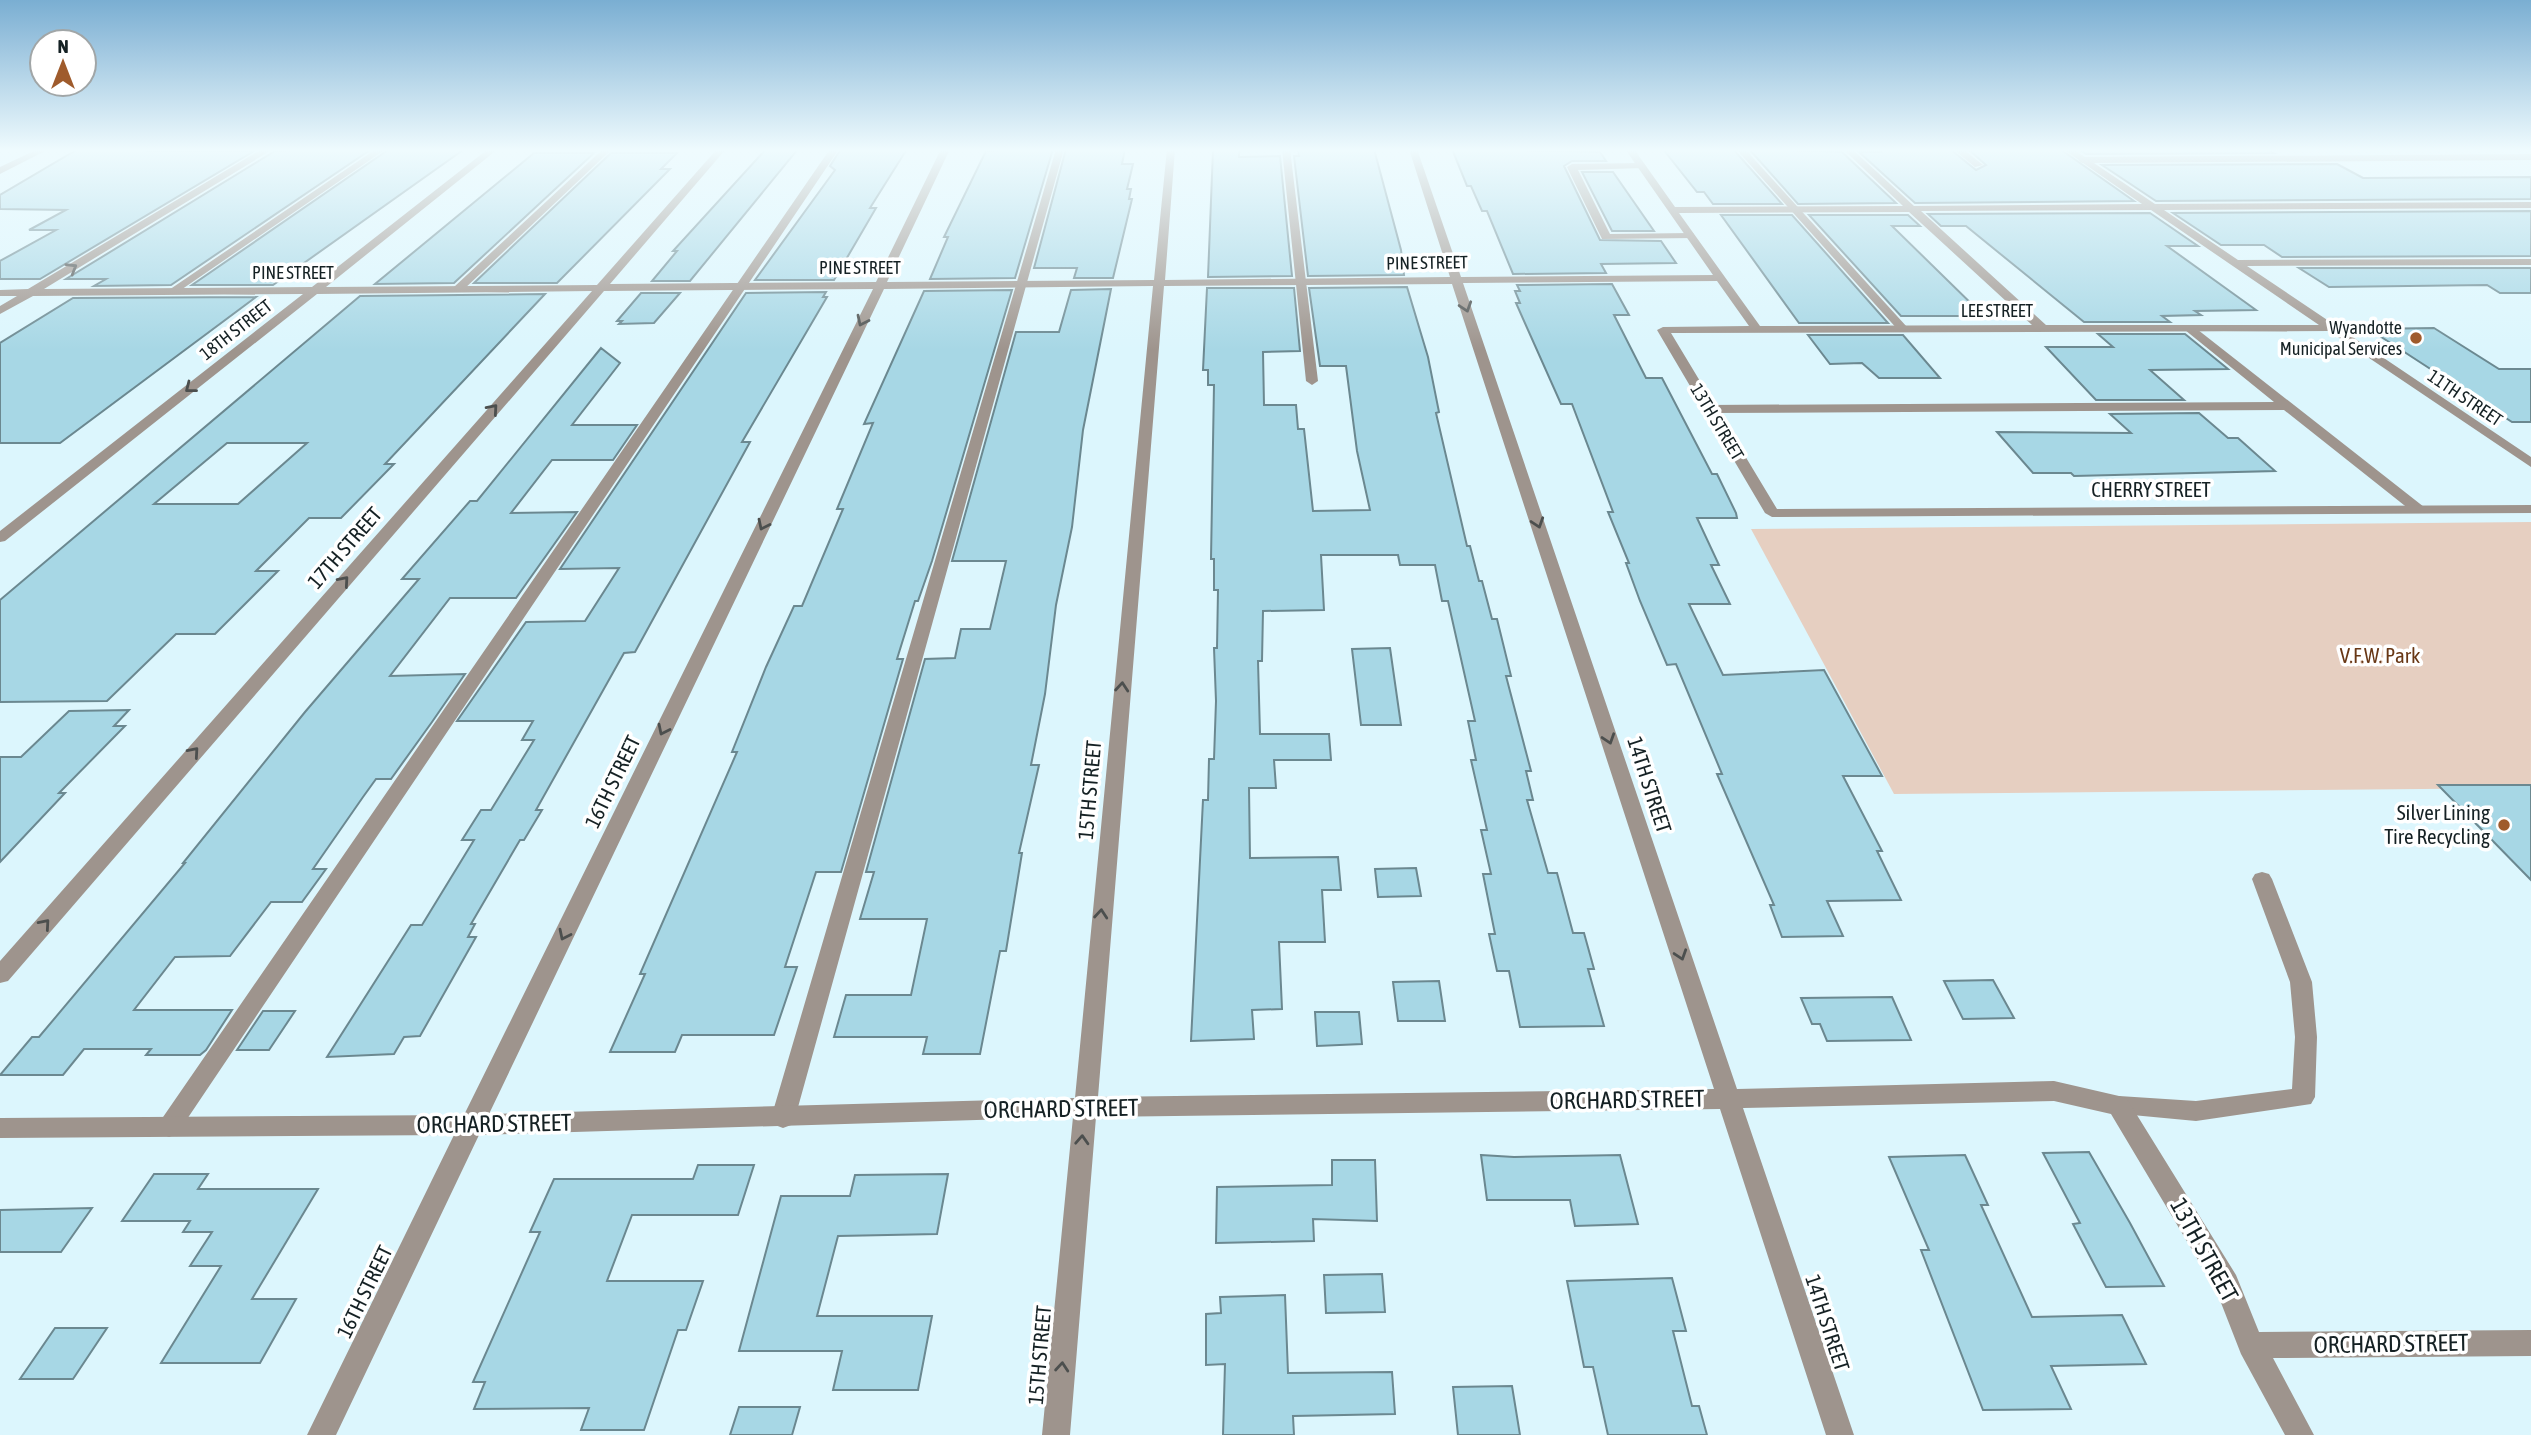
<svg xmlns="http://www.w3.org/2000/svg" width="2531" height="1435" font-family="'Asap Condensed',sans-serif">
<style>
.green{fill:#e6cfc1}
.building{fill:#a7d7e5;stroke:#6b8890;stroke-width:2;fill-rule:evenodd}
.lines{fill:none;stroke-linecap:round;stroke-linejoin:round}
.lane{fill:#9e948d;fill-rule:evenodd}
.street{fill:#9e948d;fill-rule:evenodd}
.oneway{stroke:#4c4f4e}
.poi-dot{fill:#9f5b2c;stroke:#fff;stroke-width:2.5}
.labels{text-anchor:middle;stroke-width:7;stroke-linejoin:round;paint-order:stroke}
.far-street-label{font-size:18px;fill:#152124;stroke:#fff}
.far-poi-label{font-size:18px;fill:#152124;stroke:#fff;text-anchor:end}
.street-label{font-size:21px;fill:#152124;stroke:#fff}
.park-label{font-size:21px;fill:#683715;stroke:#fff}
.poi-label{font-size:21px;fill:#152124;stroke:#fff;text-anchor:end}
.near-street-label{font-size:24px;fill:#152124;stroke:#fff}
</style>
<rect width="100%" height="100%" fill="#dcf6fd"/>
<path class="green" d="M2531 522V788L1894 794 1751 529Z"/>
<path class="building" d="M78 149H151L148 151H254L40 279H0V261L56 230H29L66 210 0 209V195Z
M766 149H798L690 281H652L677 251H673Z
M841 149H907L870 208H876L834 280H755L835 170 830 166Z
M1028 149H1053L1015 278 930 279 948 237H944L986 151Z
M1066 149H1125L1122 164H1133L1127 189H1131L1129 199H1132L1113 278H1074L1077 268H1034Z
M1374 149 1401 250 1404 275 1308 276 1294 156H1299L1298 150Z
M1452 149 1600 152 1606 161H1572L1564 166 1600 240 1661 241 1676 263 1601 264 1606 273 1513 274 1487 211H1482L1471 186H1467Z
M1663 149H1733L1782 204H1713L1704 192H1697Z
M1749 149 1842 152 1896 203 1798 204Z
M1879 149H1950L1976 170 1986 165 1968 149H2060L2134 201 1915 203 1859 152H1881Z
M2078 149H2267L2274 153 2086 154Z
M304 150H370L171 285 94 286 106 279H66L275 151Z
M388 150H463L273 285H192Z
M1213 150H1239V157L1280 156 1292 276 1208 277Z
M534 153H594L454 283 375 284Z
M611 153H677L661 169H670L557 283H474Z
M2337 164 2363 178 2531 177V199L2156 201 2102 165Z
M1582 172H1613L1654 231H1612Z
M2531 211V256L2282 257 2264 245H2221L2173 213Z
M2150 213 2198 246H2167L2256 310 2195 311 2201 315 2162 316 2170 322H2084L1966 226H1941L1928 214Z
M1721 215H1792L1888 323H1799Z
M1809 215H1908L1920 226H1892L1984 316H1901Z
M2299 268H2531V293H2500L2487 285 2329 287Z
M1612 284 1629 315H1614L1646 378H1662L1712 474H1717L1736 513 1737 518H1697L1719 565H1711L1730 604H1689L1723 675 1824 670 1882 776H1843L1882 851H1877L1901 900 1827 901 1843 936 1782 937 1770 905H1774L1717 774H1722L1676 664 1667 665 1640 601 1626 563H1629L1608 512H1613L1572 404H1561L1516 303H1520L1515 291H1520L1517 285Z
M1407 287 1428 357 1439 412 1436 413 1467 546H1470L1479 581H1482L1492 619H1497L1511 676H1506L1531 771H1526L1533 800H1527L1548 873H1557L1573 933H1584L1594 969H1588L1604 1026 1520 1027 1509 971H1497L1489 934H1495L1483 874H1491L1481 830H1487L1471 760H1476L1468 721H1475L1448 601H1442L1435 565H1400L1398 555H1321L1324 610 1263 611 1262 661H1258L1260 734H1329L1331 760H1274L1276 788H1249L1250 858 1338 857 1341 890H1322L1325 942H1279L1282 1009 1252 1010 1254 1039 1191 1041 1203 800H1208L1209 759H1214L1216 701 1214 648H1217L1218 590H1214V559H1211L1214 385H1208V370H1203L1207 288H1294L1300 351 1263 352 1264 405H1296L1298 429H1304L1313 511 1370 510 1357 451 1346 366H1320L1309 288Z
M1111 289 1083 430 1072 527 1056 605 1045 694 1031 765H1039L1019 853H1022L1006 951H1000L980 1054H923L927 1037H834L846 995H911L927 919H860L874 872H866L925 659 955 658 961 629H990L1006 561H952L1016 332H1059L1071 290Z
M1012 290 932 561 918 601H915L897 659H903L841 872H816L785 967H797L774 1035H682L675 1052H610L645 974H640L737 752H732L766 667 794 606H802L843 509H837L873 423 864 424 924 291Z
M826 292 823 297H827L742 442H750L635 652 624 653 536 810H542L524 840H520L471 924H475L468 937H476L420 1036 404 1037 394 1054 327 1057 411 925H422L474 840H462L481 810H491L534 740H522L533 721H457L526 622 585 621 619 568 560 569 746 293Z
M641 293H680L654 323 619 324 622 321H617Z
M545 294 385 464H394L341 518H309L256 571H278L215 634H176L107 701 0 702V600L360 296ZM227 443H307L238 504H154Z
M256 297 60 443H0V343L73 298Z
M2434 328 2499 369H2531V422H2512L2369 329Z
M2098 334H2185L2228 369 2150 370 2184 400H2096L2046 347H2113Z
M1808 335H1903L1940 378H1879L1862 363 1830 364Z
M601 348 620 363 572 425H637L613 460H552L511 513 577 512 516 598H450L390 676 465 674 432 722 391 779H376L363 797 313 869H326L302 902H271L230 956 175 957 134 1010H232L206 1050 200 1055H146L151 1049H84L63 1075H0L32 1037H39L185 863H183L305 712 419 579H402L470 501H477Z
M2199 413 2228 438H2238L2275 471 2074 476 2071 473H2033L1997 432 2131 433 2110 414Z
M1390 648 1401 725H1361L1352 649Z
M129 710 114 726H125L59 793H65L0 862V757H21L69 711Z
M2438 785H2531V880Z
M1416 868 1421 896 1378 897 1375 869Z
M1993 980 2014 1018 1963 1019 1944 981Z
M1439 981 1445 1021H1398L1393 982Z
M1892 997 1911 1040 1827 1041 1820 1024H1812L1801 998Z
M263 1011H295L269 1050H237Z
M1315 1012H1359L1362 1044 1317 1046Z
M2089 1152 2130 1223 2164 1286 2106 1287 2073 1224 2080 1223 2043 1153Z
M1481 1155 1514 1157 1620 1155 1638 1224 1575 1226 1570 1200H1487Z
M1965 1155 1988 1205H1981L2032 1317 2122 1315 2146 1364 2051 1366 2071 1409 1983 1410 1921 1250H1929L1889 1157Z
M1332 1160H1375L1377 1221 1313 1219 1314 1241 1216 1243 1217 1187 1332 1185Z
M698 1165H754L738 1215H632L607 1281H703L686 1330H678L644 1430H581L589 1408 474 1409 485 1382H473L540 1232H530L554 1179H693Z
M154 1174H208L198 1189H318L252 1299H296L260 1363H161L221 1266H190L212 1232H183L190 1221H122Z
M948 1174 937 1234 838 1236 817 1316H932L918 1390H833L842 1351H739L781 1196H850L855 1175Z
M92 1208 61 1252H0V1210Z
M1382 1274 1385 1312 1326 1313 1324 1275Z
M1672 1278 1686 1331H1673L1692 1406H1699L1707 1435H1608L1593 1367H1584L1567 1281Z
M1285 1295 1288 1373 1392 1372 1395 1414 1293 1416 1294 1435H1223L1225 1364 1206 1365V1314L1221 1313 1220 1297Z
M55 1328H107L73 1379H20Z
M1512 1386 1520 1435H1458L1453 1387Z
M739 1407H800L792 1435H730Z"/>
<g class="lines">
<path class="lane" d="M376 149H386L175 294 166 292Z
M603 149H612L462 291H454V287Z
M830 149H839L177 1134 169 1137 161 1134 157 1127 161 1120Z
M1056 149H1064L795 1118 791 1125 783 1128 775 1125 771 1118Z
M1282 149H1290L1318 381 1312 385 1306 381Z
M1736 149H1745L1907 327V331H1899Z
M1953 149H1963L1983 165 1975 167Z
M2531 154V160L2082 163 2078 160 2082 157Z
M1641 163 1644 168 1578 170 1610 234 1690 233 1694 234V238L1602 239 1567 167 1572 164Z
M2185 326H2193L2424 507V513H2414L2284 410 1708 413 1702 409 1708 405 2274 402 2185 330Z
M2262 872 2269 874 2272 879 2312 982 2317 1037 2315 1097 2311 1104 2196 1121 2111 1113 2107 1106 2111 1099 2119 1096 2196 1101 2292 1089 2295 1037 2290 982 2252 879 2255 874Z"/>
<path class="street" d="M38 149H49L0 174V167Z
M262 149H273L44 289 312 287 488 149H498L326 287 597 285 717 149H726L610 284 876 282 941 149H950L887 282 1154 280 1167 149H1175L1165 280 1450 277 1409 149H1417L1461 277 1713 275 1625 149H1634L1675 207 1903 206 1843 149H1852L1914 206 2142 204 2063 149H2073L2155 204 2531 202V208L2164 210 2238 260 2531 259V265L2247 266 2531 457V467L2329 331 1671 333 1777 509 2531 505V513L1772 517 1765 513 1657 330 1663 327 1749 326 1717 281 1463 283 1737 1089 2054 1081 2119 1096 2127 1099 2236 1275 2259 1332 2531 1330V1356L2273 1358 2314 1435H2285L2241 1354 2216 1290 2111 1114 2054 1101 1743 1108 1854 1435H1826L1720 1109 1096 1117 1070 1435H1042L1073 1117 479 1135 336 1435H307L454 1135 0 1138V1118L464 1115 873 289 604 291 8 981 0 983V961L592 291 317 294 5 541 0 542V531L303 294 33 296 0 314V306L17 296H0V290L28 289ZM2151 210 2319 325H2046L1921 211ZM1909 212 2032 325 1760 326 1679 213ZM1452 284 1714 1089 1098 1097 1164 286ZM1153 286 1075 1098 489 1114 884 289Z"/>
</g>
<defs><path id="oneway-chevron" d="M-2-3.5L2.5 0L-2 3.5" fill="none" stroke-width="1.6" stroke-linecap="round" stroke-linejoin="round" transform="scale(1.75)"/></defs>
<g class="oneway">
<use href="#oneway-chevron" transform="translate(72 268) rotate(-31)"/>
<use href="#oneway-chevron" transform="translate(1466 307) rotate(72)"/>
<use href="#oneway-chevron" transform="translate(862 321) rotate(116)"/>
<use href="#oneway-chevron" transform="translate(190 388) rotate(142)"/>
<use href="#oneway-chevron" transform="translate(493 409) rotate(-49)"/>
<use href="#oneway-chevron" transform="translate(1538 523) rotate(72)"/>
<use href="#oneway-chevron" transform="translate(763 525) rotate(116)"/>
<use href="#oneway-chevron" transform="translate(344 581) rotate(-49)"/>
<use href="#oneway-chevron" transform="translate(1122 687) rotate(-85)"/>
<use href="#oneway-chevron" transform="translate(663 730) rotate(116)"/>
<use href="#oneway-chevron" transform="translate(1609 739) rotate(72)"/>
<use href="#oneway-chevron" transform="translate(194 752) rotate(-49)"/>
<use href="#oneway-chevron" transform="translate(1101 914) rotate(-85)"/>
<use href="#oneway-chevron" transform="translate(45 924) rotate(-49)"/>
<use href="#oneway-chevron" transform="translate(564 935) rotate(116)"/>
<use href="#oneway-chevron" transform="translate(1681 955) rotate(72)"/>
<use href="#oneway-chevron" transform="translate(1082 1140) rotate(-87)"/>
<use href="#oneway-chevron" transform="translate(1062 1367) rotate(-85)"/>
</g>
<linearGradient id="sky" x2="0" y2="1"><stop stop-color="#7aaed2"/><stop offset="0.43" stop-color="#effbfe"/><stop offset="1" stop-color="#effbfe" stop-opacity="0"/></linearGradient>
<rect width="2531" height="350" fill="url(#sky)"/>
<g class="poi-dot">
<circle cx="2416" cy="338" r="7"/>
<circle cx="2504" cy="825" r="7"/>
</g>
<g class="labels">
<g class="far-street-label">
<text transform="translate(1427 263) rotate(-1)" y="6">PINE STREET</text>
<text x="860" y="274">PINE STREET</text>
<text x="293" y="279">PINE STREET</text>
<text x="1997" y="317">LEE STREET</text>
<text transform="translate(236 330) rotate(-38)" y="6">18TH STREET</text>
<text transform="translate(2465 398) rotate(34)" y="6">11TH STREET</text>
<text transform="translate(1717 422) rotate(59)" y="6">13TH STREET</text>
</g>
<g class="far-poi-label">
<text x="2402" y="334">Wyandotte<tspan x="2402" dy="21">Municipal Services</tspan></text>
</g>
<g class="street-label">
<text x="2151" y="497">CHERRY STREET</text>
<text transform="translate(345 548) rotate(-49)" y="7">17TH STREET</text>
<text transform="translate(613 782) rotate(-64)" y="7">16TH STREET</text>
<text transform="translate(1649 785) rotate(72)" y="7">14TH STREET</text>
<text transform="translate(1090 790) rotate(-85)" y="7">15TH STREET</text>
<text transform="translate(365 1292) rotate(-64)" y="7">16TH STREET</text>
<text transform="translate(1827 1323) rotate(72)" y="7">14TH STREET</text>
<text transform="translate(1040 1355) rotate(-85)" y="7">15TH STREET</text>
</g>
<g class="park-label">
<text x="2380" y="663">V.F.W. Park</text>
</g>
<g class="poi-label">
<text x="2490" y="820">Silver Lining<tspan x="2490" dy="24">Tire Recycling</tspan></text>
</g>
<g class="near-street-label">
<text transform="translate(1627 1100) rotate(-1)" y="8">ORCHARD STREET</text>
<text transform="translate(1061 1109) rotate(-1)" y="8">ORCHARD STREET</text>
<text transform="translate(494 1124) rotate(-1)" y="8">ORCHARD STREET</text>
<text transform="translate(2204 1250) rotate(61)" y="8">13TH STREET</text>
<text transform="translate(2391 1344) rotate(-1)" y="8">ORCHARD STREET</text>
</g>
</g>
<g transform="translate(63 63)"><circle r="33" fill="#ffffff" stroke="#a1a6a7" stroke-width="2"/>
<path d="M0-5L12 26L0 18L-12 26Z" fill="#9f5b2c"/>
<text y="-10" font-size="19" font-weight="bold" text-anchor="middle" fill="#152124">N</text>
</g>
</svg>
